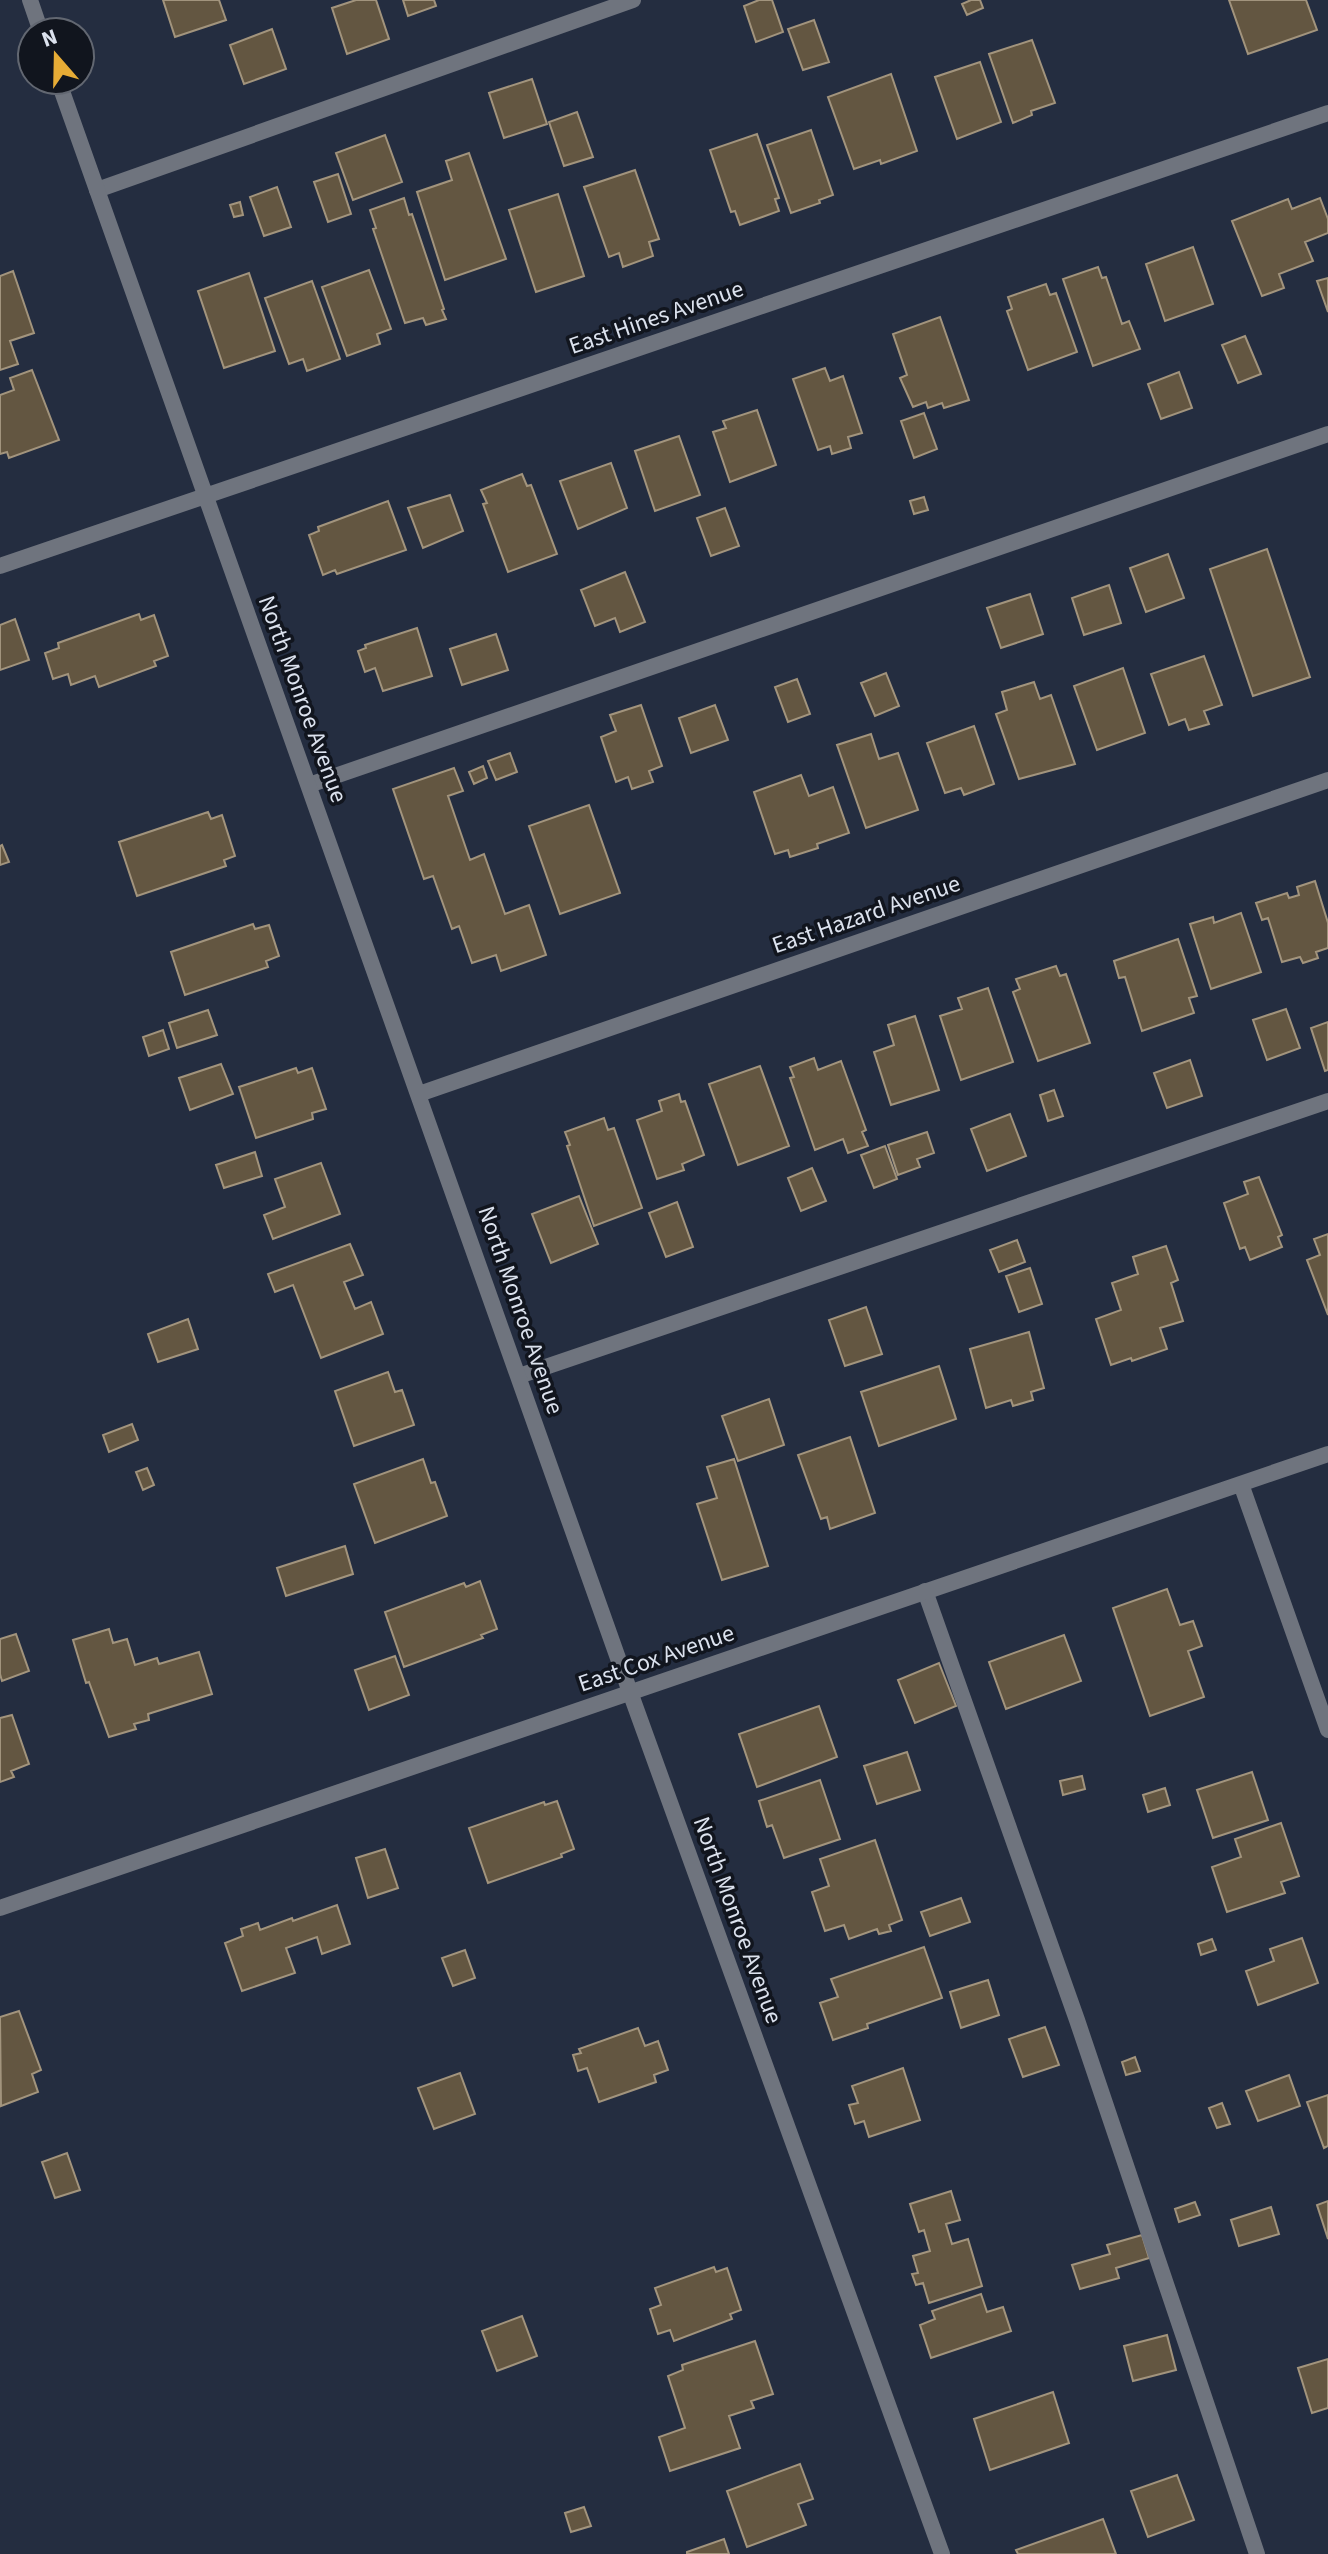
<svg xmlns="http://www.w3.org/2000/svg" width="1328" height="2554" font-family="'Source Sans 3',sans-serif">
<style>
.building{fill:#635641;stroke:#a2947d;stroke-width:2}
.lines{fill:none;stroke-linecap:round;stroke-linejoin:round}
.lane{stroke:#6f747e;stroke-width:16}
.street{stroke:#6f747e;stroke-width:16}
.labels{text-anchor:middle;stroke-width:7;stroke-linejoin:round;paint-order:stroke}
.street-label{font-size:24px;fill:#dce2ee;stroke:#11151e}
</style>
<rect width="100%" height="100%" fill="#242d40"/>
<path class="building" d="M163 0H219L226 20 175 37Z
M356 0H376L389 39 347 54 332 8Z
M403 0H434L436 6 408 16Z
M759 0H772L783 32 756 42 744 6Z
M971 0H980L983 8 967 15 962 4Z
M1229 0H1306L1317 30 1248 54Z
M814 20 829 62 803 70 788 29Z
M272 29 286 69 244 84 230 45Z
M1032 40 1055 103 1031 111 1032 115 1013 123 989 54Z
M980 62 1001 122 957 139 935 77Z
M891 74 917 151 881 164 880 160 854 169 828 97Z
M532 79 547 124 504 138 489 93Z
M577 112 593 157 564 166 549 122Z
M811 130 833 195 819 200 820 203 791 213 767 145Z
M757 134 779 198 775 199 779 211 740 225 735 211 731 212 710 150Z
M385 135 402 182 353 200 336 153Z
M469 153 506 259 445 280 417 192 452 180 446 161Z
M635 170 659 239 649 242 653 256 623 267 619 253 609 257 584 187Z
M338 174 351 214 328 222 314 182Z
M277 187 291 227 264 236 250 197Z
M558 194 584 276 536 292 509 210Z
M404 198 409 215 412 214 444 309 442 310 446 319 426 325 423 318 405 323 373 229 376 228 370 210Z
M1320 198 1328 219V233L1305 242 1313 261 1279 274 1284 288 1262 296 1232 221 1288 199 1292 209Z
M240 202 243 215 234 217 230 205Z
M1193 247 1213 304 1165 321 1146 264Z
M1098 267 1102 278 1106 277 1122 324 1129 321 1140 349 1093 366 1063 279Z
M369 270 391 329 377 334 380 344 347 356 322 287Z
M13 271 34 333 10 341 18 364 0 370V276Z
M249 273 275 351 224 368 198 291Z
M1328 278V312L1317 281Z
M312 281 340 359 307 371 303 359 289 364 265 298Z
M1046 284 1050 295 1056 293 1077 352 1028 370 1007 311 1012 309 1008 297Z
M940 317 969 400 944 408 942 403 928 408 926 402 913 407 900 378 907 375 893 334Z
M1245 336 1261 374 1238 383 1222 345Z
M825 368 830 381 843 376 862 433 848 437 851 448 832 454 830 446 818 450 793 379Z
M32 370 59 440 9 458 7 452 0 454V395L14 390 10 378Z
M1179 372 1192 408 1161 419 1148 384Z
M757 410 776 465 730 482 713 432 726 428 723 421Z
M924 413 937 449 914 458 901 421Z
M679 436 700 495 655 511 635 451Z
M611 463 627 508 578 529 560 481Z
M522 474 527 486 531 485 557 554 508 572 483 504 487 503 481 490Z
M450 495 463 531 423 548 408 508Z
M924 497 928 510 914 514 910 501Z
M388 501 406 550 337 574 335 570 323 575 309 535 319 531 318 527Z
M725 508 739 546 711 556 697 518Z
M1267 549 1310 677 1253 696 1210 569Z
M1168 554 1184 598 1146 612 1130 568Z
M625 572 645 622 620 632 615 618 595 626 581 590Z
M1109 585 1121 623 1084 635 1072 598Z
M1030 594 1043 634 1001 648 987 608Z
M139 614 141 620 154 615 168 656 154 661 156 666 99 687 95 676 71 685 68 674 53 679 45 653 59 648 58 643Z
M15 619 29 660 0 670V625Z
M417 628 432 676 383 691 375 668 365 672 358 651 366 648 365 645Z
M496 634 508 670 462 685 450 649Z
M1204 656 1222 705 1204 711 1209 724 1189 730 1185 719 1169 725 1151 674Z
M1123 668 1145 733 1097 750 1074 686Z
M886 673 899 706 875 716 861 683Z
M797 679 810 714 788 722 775 687Z
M1034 682 1040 699 1051 695 1075 764 1019 779 996 714 1007 710 1002 692Z
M641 705 662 766 649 771 653 782 632 789 628 777 616 782 601 737 616 731 610 715Z
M715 705 728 740 691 753 679 718Z
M974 726 994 784 964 795 961 788 945 793 927 743Z
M871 734 879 759 898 753 918 810 866 828 837 745Z
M510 753 517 772 496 780 488 761Z
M483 766 487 778 474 784 469 772Z
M454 768 463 791 448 796 470 860 484 854 505 914 529 905 546 955 501 971 496 955 472 963 459 926 452 929 433 876 424 879 393 789Z
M801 775 809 796 833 787 849 833 817 844 818 848 790 857 788 850 775 854 754 792Z
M589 805 620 893 560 914 529 826Z
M208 812 211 819 222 815 235 856 224 860 226 866 137 896 119 842Z
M2 845 9 862 0 865V846Z
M1315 881 1328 923V948L1316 952 1318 958 1303 963 1300 957 1282 962 1268 918 1262 920 1256 903 1287 893 1289 898 1299 895 1297 887Z
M1241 913 1261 972 1211 989 1190 924 1213 917 1214 923Z
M253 924 255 929 269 925 279 956 266 961 268 967 185 995 171 952Z
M1178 939 1197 996 1189 998 1194 1013 1142 1031 1125 977 1119 978 1114 961Z
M1056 966 1060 976 1066 974 1090 1043 1038 1061 1013 992 1020 989 1016 979Z
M988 988 1013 1062 961 1080 940 1016 962 1009 958 998Z
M1286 1009 1300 1048 1267 1060 1253 1020Z
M208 1010 217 1035 177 1048 169 1023Z
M915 1016 939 1090 891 1105 874 1052 894 1045 888 1025Z
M1328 1022V1070L1325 1071 1311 1028Z
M163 1030 169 1049 149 1056 143 1037Z
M814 1058 818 1070 841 1061 866 1130 862 1132 868 1146 848 1153 843 1139 815 1150 790 1078 794 1077 790 1067Z
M1190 1060 1202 1096 1167 1108 1154 1073Z
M221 1064 233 1094 190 1110 179 1078Z
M760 1066 789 1146 738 1165 709 1084Z
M296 1068 298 1073 312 1068 326 1109 312 1113 313 1119 256 1138 239 1087Z
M1054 1090 1063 1116 1048 1121 1040 1095Z
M679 1094 681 1102 685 1101 704 1155 682 1164 684 1170 657 1179 637 1120 662 1111 659 1101Z
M1010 1114 1026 1156 987 1171 971 1129Z
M604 1118 608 1130 614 1128 642 1208 594 1226 567 1146 570 1145 565 1132Z
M927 1132 934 1153 917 1159 920 1167 898 1175 888 1145Z
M885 1146 897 1179 874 1188 861 1155Z
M255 1152 262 1176 224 1188 216 1165Z
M321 1163 340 1214 273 1239 264 1215 285 1207 275 1179Z
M812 1168 826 1201 801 1211 788 1178Z
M1259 1177 1282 1235 1278 1237 1282 1247 1250 1260 1245 1247 1240 1249 1224 1203 1248 1194 1244 1182Z
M579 1196 598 1244 551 1263 532 1214Z
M677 1202 693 1247 666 1257 649 1213Z
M1328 1234V1315L1307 1260 1320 1255 1314 1239Z
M1017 1240 1025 1262 999 1272 990 1250Z
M350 1244 363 1275 344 1282 355 1309 371 1302 383 1334 321 1358 293 1285 275 1292 268 1274Z
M1166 1246 1178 1280 1171 1283 1183 1321 1160 1328 1167 1349 1132 1361 1131 1358 1111 1365 1096 1319 1121 1310 1112 1283 1138 1274 1133 1257Z
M1030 1268 1042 1304 1019 1312 1006 1276Z
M866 1307 882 1354 845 1366 829 1320Z
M188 1319 198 1349 158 1362 148 1334Z
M1029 1332 1044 1388 1031 1392 1033 1400 1013 1406 1011 1400 986 1408 970 1349Z
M939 1366 956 1419 879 1446 861 1392Z
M388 1372 395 1392 402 1390 414 1425 354 1446 335 1391Z
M769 1399 784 1445 738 1461 722 1416Z
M132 1424 138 1440 109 1452 103 1435Z
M850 1437 875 1513 830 1529 827 1517 821 1519 798 1455Z
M423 1459 431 1483 435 1482 447 1516 375 1543 354 1484Z
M734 1459 768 1566 722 1580 697 1504 717 1498 707 1467Z
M147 1468 154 1485 143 1490 136 1472Z
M345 1546 353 1574 286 1596 277 1568Z
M480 1581 497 1629 481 1635 483 1638 404 1667 385 1612 464 1583 466 1587Z
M1167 1589 1180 1625 1193 1621 1202 1646 1188 1651 1204 1697 1150 1716 1113 1608Z
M109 1629 113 1643 127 1639 135 1665 157 1658 159 1664 199 1652 212 1694 148 1714 149 1720 134 1724 136 1729 109 1737 89 1682 86 1683 73 1640Z
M16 1634 29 1671 2 1681 0 1674V1639Z
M1064 1635 1081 1681 1006 1709 989 1662Z
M395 1656 409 1695 369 1710 355 1670Z
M939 1663 956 1706 915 1723 898 1680Z
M819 1706 837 1757 757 1787 739 1734Z
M12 1715 29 1764 11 1771 14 1777 0 1782V1718Z
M907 1752 920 1790 877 1804 864 1766Z
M1252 1772 1268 1820 1213 1838 1197 1790Z
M1082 1776 1085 1789 1063 1795 1060 1781Z
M820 1780 840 1839 784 1858 772 1825 767 1827 759 1801Z
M1165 1788 1170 1805 1148 1812 1143 1795Z
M557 1801 574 1849 561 1854 562 1857 488 1883 469 1828 544 1802 545 1805Z
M1281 1823 1299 1876 1281 1882 1285 1893 1227 1912 1212 1867 1241 1857 1235 1839Z
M875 1840 902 1920 889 1925 891 1931 879 1934 877 1929 849 1939 844 1925 825 1931 812 1892 829 1886 820 1859Z
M385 1849 398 1888 368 1898 356 1858Z
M961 1898 970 1922 930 1936 921 1912Z
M337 1905 350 1944 322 1954 317 1937 286 1948 295 1973 242 1991 225 1943 243 1936 241 1929 258 1923 260 1930 292 1918 293 1921Z
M1302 1938 1318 1983 1258 2005 1246 1971 1274 1961 1270 1949Z
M1212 1939 1216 1950 1201 1955 1198 1944Z
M924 1947 942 1998 867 2024 868 2028 833 2040 820 2003 838 1997 831 1979Z
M465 1950 475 1978 453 1986 442 1958Z
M988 1980 999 2015 961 2028 950 1992Z
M19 2011 41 2070 32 2074 38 2092 1 2106 0 2017Z
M1045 2027 1059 2065 1023 2077 1009 2039Z
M638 2028 645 2046 658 2041 668 2070 654 2075 656 2082 599 2102 587 2068 578 2071 573 2055 581 2053 579 2049Z
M1135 2057 1140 2071 1126 2075 1122 2062Z
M903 2068 920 2120 869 2137 864 2121 855 2124 849 2105 858 2103 852 2086Z
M460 2073 475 2114 434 2129 418 2088Z
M1289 2075 1300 2106 1258 2121 1246 2091Z
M1328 2095V2146L1324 2148 1307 2102Z
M1222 2103 1230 2124 1217 2128 1209 2108Z
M67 2153 80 2190 55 2198 42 2162Z
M951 2191 960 2220 946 2224 952 2244 968 2239 982 2286 929 2303 923 2283 916 2285 912 2274 918 2273 913 2256 930 2251 924 2230 919 2232 910 2204Z
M1328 2201V2239L1317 2205Z
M1195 2202 1200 2215 1179 2222 1175 2209Z
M1271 2207 1279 2234 1239 2246 1231 2220Z
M1142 2235 1149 2258 1116 2268 1119 2278 1080 2289 1072 2265 1110 2254 1107 2245Z
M714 2267 716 2272 727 2268 741 2310 730 2314 732 2319 674 2341 670 2330 658 2334 650 2309 661 2305 655 2288Z
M981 2294 987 2312 1003 2307 1011 2331 931 2358 920 2325 935 2319 932 2311Z
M522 2316 537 2356 497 2371 482 2331Z
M1167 2335 1176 2370 1133 2381 1124 2346Z
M755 2341 773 2394 751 2401 754 2408 729 2416 740 2448 670 2471 659 2437 685 2428 668 2376 683 2370 682 2365Z
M1328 2359V2408L1312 2413 1298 2368Z
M1053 2392 1069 2443 990 2470 974 2419Z
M800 2464 813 2499 798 2504 806 2525 747 2547 727 2491Z
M1177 2475 1194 2520 1148 2537 1131 2491Z
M584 2507 591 2526 571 2532 565 2513Z
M1103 2519 1116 2554H1018L1016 2550Z
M724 2539 729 2554H687V2552Z"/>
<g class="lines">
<path class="lane" d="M97 190 633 0
M309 785 1328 434
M519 1376 1328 1101
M925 1591 1077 2020 1257 2554"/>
<path class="street" d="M30 0 41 32
M58 80 630 1692 942 2554
M0 566 1328 113
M419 1094 1328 780
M1241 1484 1328 1730
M0 1908 1328 1454"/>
</g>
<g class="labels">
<g class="street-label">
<text transform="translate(656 317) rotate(-19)" y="8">East Hines Avenue</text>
<text transform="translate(303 699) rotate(70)" y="8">North Monroe Avenue</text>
<text transform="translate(866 914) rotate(-19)" y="8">East Hazard Avenue</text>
<text transform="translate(521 1310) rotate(71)" y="8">North Monroe Avenue</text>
<text transform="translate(656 1658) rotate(-19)" y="8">East Cox Avenue</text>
<text transform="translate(738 1920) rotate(70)" y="8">North Monroe Avenue</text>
</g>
</g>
<g transform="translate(56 56) rotate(340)"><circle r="38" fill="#11151e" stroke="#626771" stroke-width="2"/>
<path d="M0-6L14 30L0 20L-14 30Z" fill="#e7ac36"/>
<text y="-12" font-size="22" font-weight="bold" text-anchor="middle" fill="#dce2ee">N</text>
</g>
</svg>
